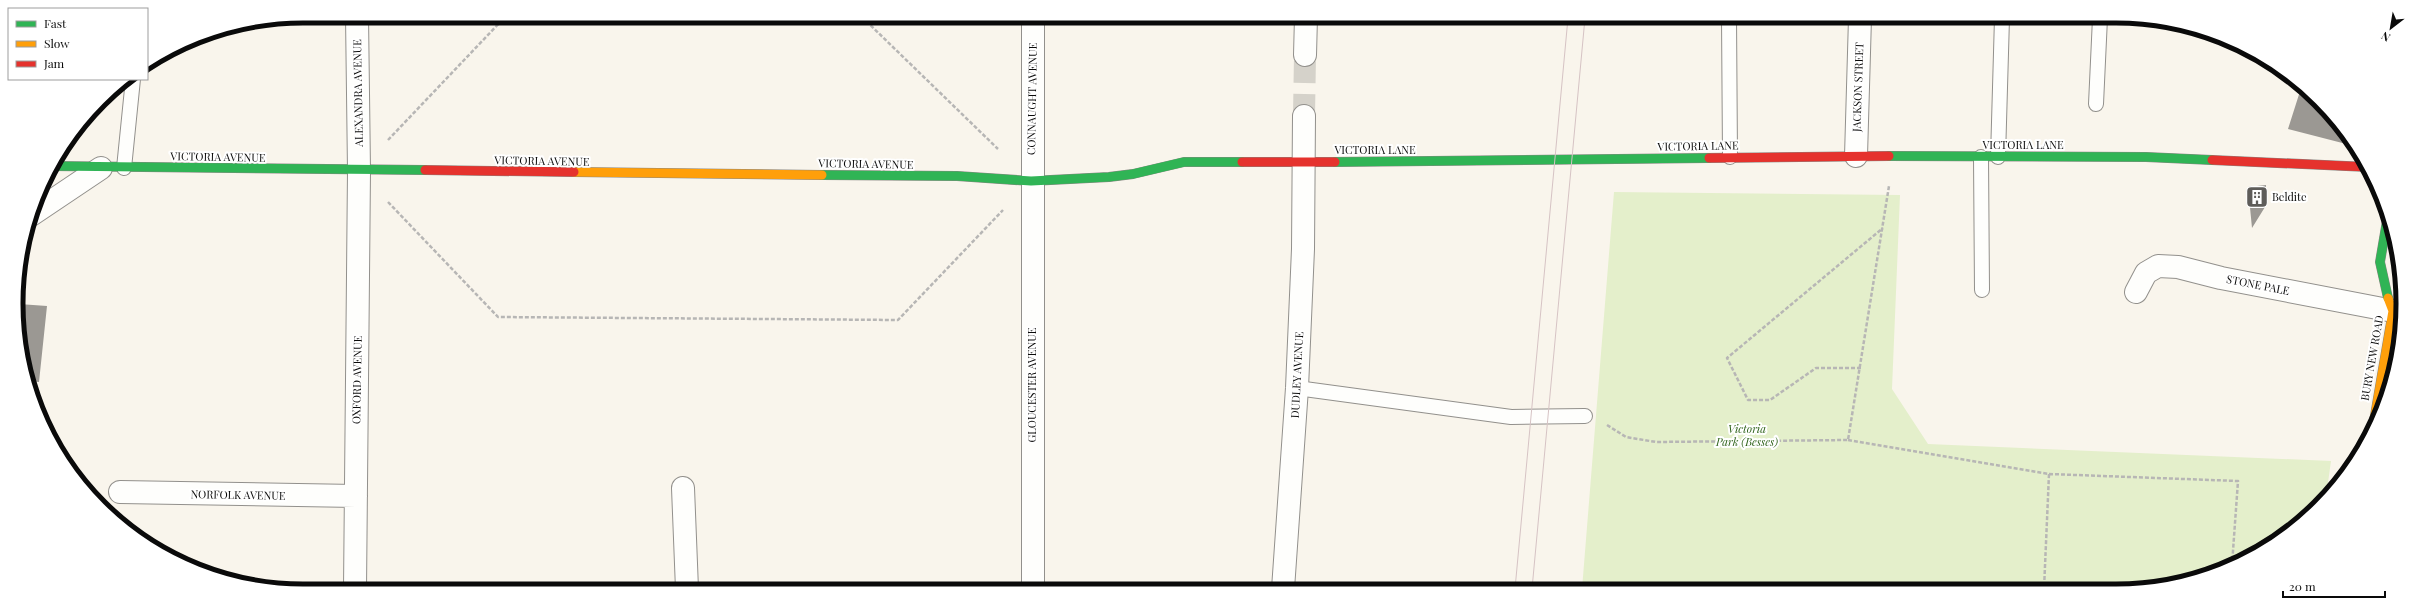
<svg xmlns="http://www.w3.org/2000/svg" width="2419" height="607" font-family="'Playfair Display',serif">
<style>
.green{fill:#e4efcb}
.building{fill:#9b9893}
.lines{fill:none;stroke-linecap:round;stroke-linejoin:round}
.street-tunnel{stroke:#d5d2ca;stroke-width:22;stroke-dasharray:22 11;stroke-linecap:butt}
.lane-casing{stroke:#92908c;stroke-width:16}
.street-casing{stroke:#92908c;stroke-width:24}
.fast-casing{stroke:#888682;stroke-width:10}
.slow-casing{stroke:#888682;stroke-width:10}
.jam-casing{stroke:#888682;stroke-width:10}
.path{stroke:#b7b6b5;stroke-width:2.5;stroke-dasharray:4 2;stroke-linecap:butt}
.lane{stroke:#fefefc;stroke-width:14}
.street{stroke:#fefefc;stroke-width:22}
.fast{stroke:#30b455;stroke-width:9}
.slow{stroke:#ff9f0a;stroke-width:9}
.jam{stroke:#e5322d;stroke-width:9}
.tram{stroke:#d6c3c4;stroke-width:1}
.labels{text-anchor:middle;stroke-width:4;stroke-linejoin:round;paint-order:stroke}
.street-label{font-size:11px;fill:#0a0a0a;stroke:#fff}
.poi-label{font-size:11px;fill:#0a0a0a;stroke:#fff;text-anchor:start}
.park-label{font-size:11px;font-style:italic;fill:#2e6219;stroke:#fff}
.rim{fill:none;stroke:#0a0a0a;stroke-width:5}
</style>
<rect width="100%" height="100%" fill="#f9f5ec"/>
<path class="green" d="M1614 192 1900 195 1892 389 1928 444 2331 461 2326 497 2319 507 2242 561 2153 589H1582Z"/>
<path class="building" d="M2302 85 2344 129 2354 146 2288 129Z
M2266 185 2265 207 2252 228 2248 187Z
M19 304 47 306 39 382 27 381 26 378Z"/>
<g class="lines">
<path class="street-tunnel" d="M1304 116 1305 55"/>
<g class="lane-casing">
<path id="lane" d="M1729 18 1730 157
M2096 104 2100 18
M1981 157 1982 290
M1998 157 2002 18
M124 168 133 79
M1297 388 1511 417 1585 416"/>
</g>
<g class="street-casing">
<path id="street" d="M1305 55 1306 17
M1856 156 1860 18
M31 215 101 168
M2136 292 2146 273 2158 266 2178 267 2221 278 2393 311
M683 488 687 589
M120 492 356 496
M355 589 359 171 357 16
M1033 589V17
M1283 589 1297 388 1303 249 1304 116"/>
</g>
<g class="fast-casing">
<path id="fast" d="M1889 156 2146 157 2212 160
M1335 162 1709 158
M52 166 425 170
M822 175 957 176 1031 181 1109 177 1133 174 1184 162H1242
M2388 215 2380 262 2388 298"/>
</g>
<g class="slow-casing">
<path id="slow" d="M574 172 822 175
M2372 433 2393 311 2388 298"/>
</g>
<g class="jam-casing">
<path id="jam" d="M1709 158 1889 156
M2212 160 2368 167
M1242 162H1335
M425 170 574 172"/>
</g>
<path class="path" d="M862 17 998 149
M388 140 506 16
M388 202 498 317 898 320 1003 210
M1861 368H1816L1770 400H1748L1727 358 1883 228
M1607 425 1626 437 1656 442 1848 440 1889 186
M1848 440 2049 474 2044 589
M2049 474 2238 481 2232 565"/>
<use href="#lane" class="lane"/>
<use href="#street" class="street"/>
<use href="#fast" class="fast"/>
<use href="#slow" class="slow"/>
<use href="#jam" class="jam"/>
<path class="tram" d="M1515 589 1568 18
M1532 589 1585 18"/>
</g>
<defs>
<g id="building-square" transform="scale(1.15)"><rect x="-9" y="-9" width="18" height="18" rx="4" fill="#5e5c59" stroke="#fff"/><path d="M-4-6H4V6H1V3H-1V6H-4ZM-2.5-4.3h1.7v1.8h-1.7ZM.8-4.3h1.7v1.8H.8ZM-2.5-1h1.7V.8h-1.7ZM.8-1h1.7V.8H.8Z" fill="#fff"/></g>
</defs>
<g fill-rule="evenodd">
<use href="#building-square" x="2257" y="197"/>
</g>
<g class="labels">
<g class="street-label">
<text transform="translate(1858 87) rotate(-88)" y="4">JACKSON STREET</text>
<text transform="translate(358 93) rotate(-91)" y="4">ALEXANDRA AVENUE</text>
<text transform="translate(1032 99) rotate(-89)" y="4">CONNAUGHT AVENUE</text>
<text x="2023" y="149">VICTORIA LANE</text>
<text transform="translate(1698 146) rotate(-1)" y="4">VICTORIA LANE</text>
<text x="1375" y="154">VICTORIA LANE</text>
<text transform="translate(218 157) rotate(1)" y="4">VICTORIA AVENUE</text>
<text transform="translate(542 161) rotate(1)" y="4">VICTORIA AVENUE</text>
<text transform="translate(866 164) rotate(1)" y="4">VICTORIA AVENUE</text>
<text transform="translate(2258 285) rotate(11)" y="4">STONE PALE</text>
<text transform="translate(2372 358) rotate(-80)" y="4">BURY NEW ROAD</text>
<text transform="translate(1297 375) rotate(-87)" y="4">DUDLEY AVENUE</text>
<text transform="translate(357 380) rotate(-89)" y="4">OXFORD AVENUE</text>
<text transform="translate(1032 385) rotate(-90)" y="4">GLOUCESTER AVENUE</text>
<text transform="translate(238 495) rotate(1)" y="4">NORFOLK AVENUE</text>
</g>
<g class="poi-label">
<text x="2272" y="201">Beldite</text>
</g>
<g class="park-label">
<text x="1747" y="433">Victoria<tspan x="1747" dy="13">Park (Besses)</tspan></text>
</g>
</g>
<path d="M0 0H2419V607H0ZM303 23H2116A280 280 0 0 1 2396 303V304A280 280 0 0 1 2116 584H303A280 280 0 0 1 23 304V303A280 280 0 0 1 303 23Z" fill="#fff" fill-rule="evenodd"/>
<path class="rim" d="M303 23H2116A280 280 0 0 1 2396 303V304A280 280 0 0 1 2116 584H303A280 280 0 0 1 23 304V303A280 280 0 0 1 303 23Z"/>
<rect x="8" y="8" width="140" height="72" fill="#ffffff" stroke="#9d9d9d"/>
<rect x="16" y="21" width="20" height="6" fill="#30b455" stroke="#9d9d9d"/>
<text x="44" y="28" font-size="12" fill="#0a0a0a">Fast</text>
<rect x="16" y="41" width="20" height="6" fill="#ff9f0a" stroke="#9d9d9d"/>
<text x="44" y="48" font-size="12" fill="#0a0a0a">Slow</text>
<rect x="16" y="61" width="20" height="6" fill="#e5322d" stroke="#9d9d9d"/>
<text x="44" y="68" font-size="12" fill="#0a0a0a">Jam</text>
<g transform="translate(2391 28) rotate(211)" stroke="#ffffff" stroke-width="3" paint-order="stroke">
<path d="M0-3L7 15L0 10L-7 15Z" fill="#0a0a0a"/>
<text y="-6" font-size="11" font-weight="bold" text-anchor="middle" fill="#0a0a0a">N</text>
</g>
<path d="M2283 591v6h102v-6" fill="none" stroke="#0a0a0a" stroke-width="2"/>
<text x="2289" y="591" font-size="12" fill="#0a0a0a" stroke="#ffffff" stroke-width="3" paint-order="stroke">20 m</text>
</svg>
